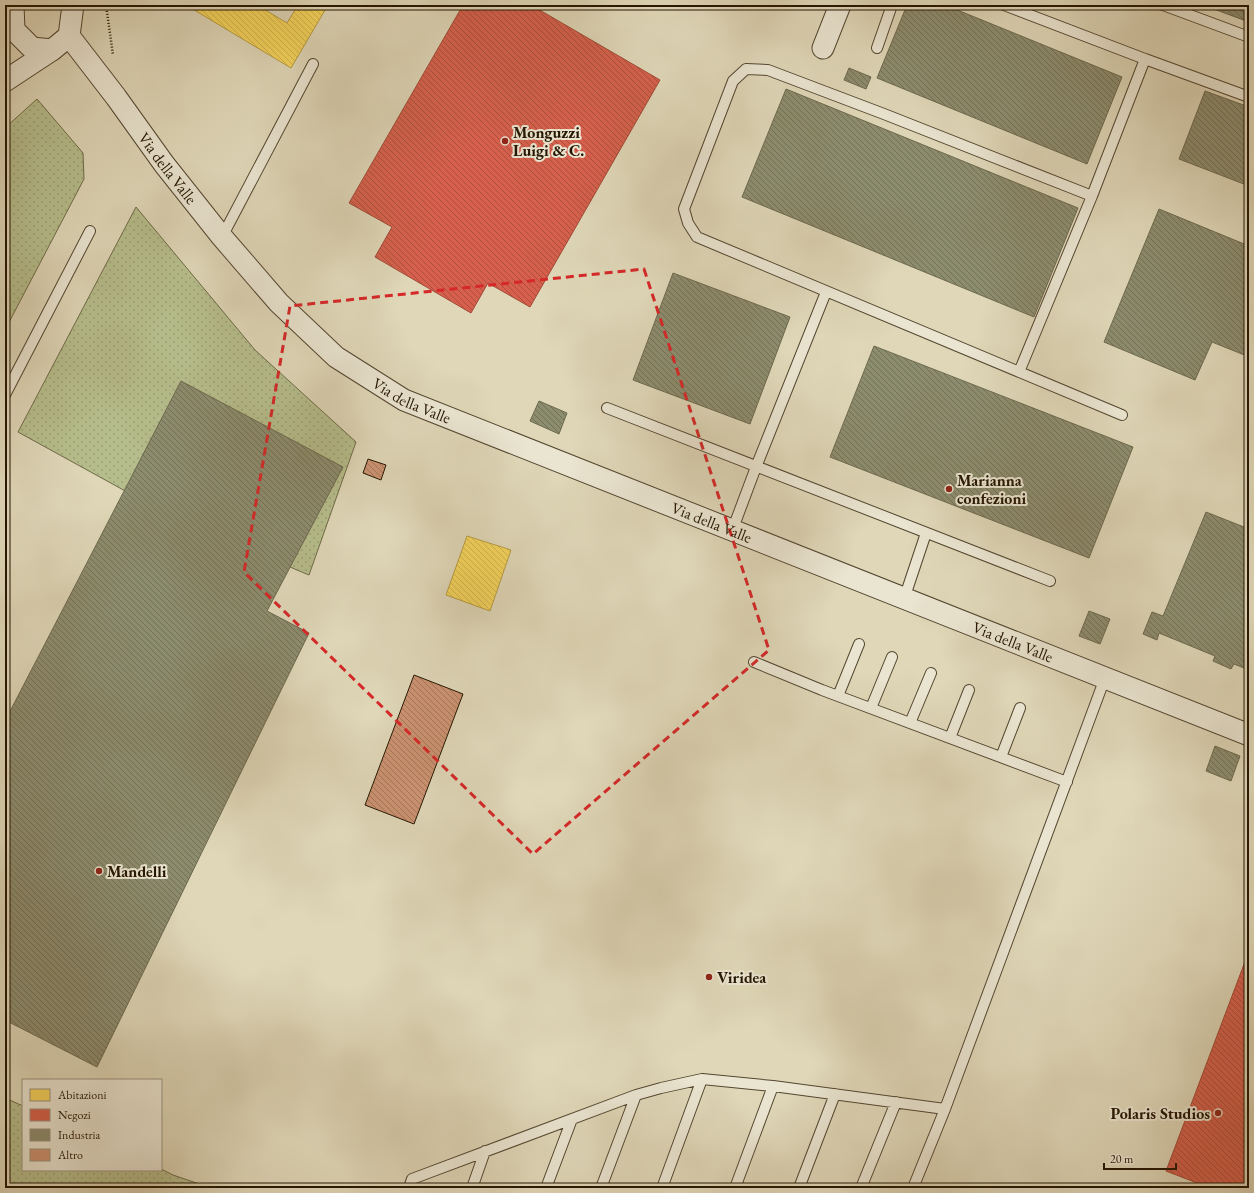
<svg xmlns="http://www.w3.org/2000/svg" width="1254" height="1193" font-family="'EB Garamond',serif">
<style>
.grass{fill:url(#grass-dots);stroke:#6e6a47}
.homes{fill:url(#homes-back-hatch);stroke:#b79c41}
.shops{fill:url(#shops-back-hatch);stroke:#a14a36}
.industry{fill:url(#industry-back-hatch);stroke:#6d694e}
.building{fill:url(#building-back-hatch);stroke:#251602}
.lines{fill:none;stroke-linecap:round;stroke-linejoin:round}
.lane-casing{stroke:#544630;stroke-width:12}
.street-casing{stroke:#544630;stroke-width:23}
.path{stroke:#251602;stroke-width:2.5;stroke-dasharray:1 2;stroke-linecap:butt}
.lane{stroke:#eae5d1;stroke-width:10}
.street{stroke:#eae5d1;stroke-width:21}
.marked{fill:none;stroke:#d62828;stroke-width:3;stroke-dasharray:8 5;stroke-linejoin:round}
.poi-dot{fill:#8f2418;stroke:#eae5d1;stroke-width:1.5}
.labels{text-anchor:middle;stroke-width:4;stroke-linejoin:round;paint-order:stroke}
.poi-label{font-size:16px;font-weight:bold;fill:#251602;stroke:#eae5d1;text-anchor:start}
.street-label{font-size:16px;fill:#251602;stroke:#eae5d1}
</style>
<defs>
<pattern id="grass-dots" width="8" height="8" patternUnits="userSpaceOnUse"><rect width="8" height="8" fill="#b6bd8c"/><path d="M2 2h.1M6 6h.1" fill="none" stroke="#9ca277" stroke-width="1.8" stroke-linecap="round"/></pattern>
<pattern id="homes-back-hatch" width="6" height="6" patternUnits="userSpaceOnUse"><rect width="6" height="6" fill="#f6d55c"/><path d="M-1 5l2 2M0 0l6 6M5-1l2 2" fill="none" stroke="#d3b64e"/></pattern>
<pattern id="shops-back-hatch" width="6" height="6" patternUnits="userSpaceOnUse"><rect width="6" height="6" fill="#d6604d"/><path d="M-1 5l2 2M0 0l6 6M5-1l2 2" fill="none" stroke="#ad4e3e"/></pattern>
<pattern id="industry-back-hatch" width="6" height="6" patternUnits="userSpaceOnUse"><rect width="6" height="6" fill="#8c8c6e"/><path d="M-1 5l2 2M0 0l6 6M5-1l2 2" fill="none" stroke="#727158"/></pattern>
<pattern id="building-back-hatch" width="6" height="6" patternUnits="userSpaceOnUse"><rect width="6" height="6" fill="#cc9372"/><path d="M-1 5l2 2M0 0l6 6M5-1l2 2" fill="none" stroke="#a5775b"/></pattern>
</defs>
<rect width="100%" height="100%" fill="#dfd7b8"/>
<filter id="stains"><feTurbulence type="fractalNoise" baseFrequency=".005" numOctaves="4"/><feColorMatrix values="0 0 0 0 .2 0 0 0 0 .09 0 0 0 0 .02 0 0 0 .5 -.17"/></filter>
<radialGradient id="worn" r=".72"><stop offset=".6" stop-color="#630" stop-opacity="0"/><stop offset="1" stop-color="#630" stop-opacity=".3"/></radialGradient>
<path class="grass" d="M37 99 83 153 84 179 5 330V128Z
M136 207 255 350 356 442 309 575 178 520 18 432Z
M5 1098 23 1106V1170L161 1169 173 1175 211 1188H5Z"/>
<path class="homes" d="M186 5H257L287 23 298 5H328L291 68Z
M467 536 511 550 490 611 446 595Z"/>
<path class="shops" d="M463 5H531L660 80 530 307 488 283 471 313 375 257 392 227 349 203Z
M1249 951V1188H1210L1166 1171Z"/>
<path class="industry" d="M907 5H945L1122 77 1087 164 877 78Z
M1203 5H1249V22Z
M849 68 871 77 866 89 844 80Z
M786 89 1078 208 1034 317 742 197Z
M1205 91 1249 107V186L1179 159Z
M1159 209 1249 246V352L1247 356 1212 342 1195 380 1104 342Z
M673 273 790 317 750 424 633 380Z
M874 346 1133 447 1089 558 830 457Z
M181 381 343 467 267 611 309 633 97 1067 5 1020V721Z
M539 401 567 413 559 434 530 421Z
M1206 512 1249 529V670L1234 664 1231 669 1213 661 1215 656 1159 633 1157 640 1143 634 1152 612 1163 616Z
M1089 611 1110 619 1100 644 1079 636Z
M1215 746 1240 756 1231 781 1206 771Z"/>
<path class="building" d="M368 459 386 465 381 480 363 473Z
M414 675 463 694 414 824 365 805Z"/>
<g class="lines">
<g class="lane-casing">
<path id="lane" d="M1004 5 1145 59
M1163 5 1249 37
M877 48 892 5
M1092 196 884 114 768 70 746 69 733 81 684 209 688 223 697 237 1122 415
M222 237 313 64
M1019 372 1092 196 1145 59 1249 97
M5 395 90 231
M607 408 1050 581
M732 531 756 467 826 292
M904 599 926 533
M754 662 822 690 1067 782
M838 696 859 644
M871 708 892 657
M910 723 931 673
M950 738 969 690
M1001 757 1020 708
M409 1188 412 1179 636 1095 661 1088 702 1079 773 1086 945 1109
M472 1188 485 1151
M546 1188 572 1119
M601 1188 636 1095
M662 1188 702 1079
M735 1188 773 1086
M799 1188 835 1094
M861 1188 896 1102
M913 1188 945 1109 1105 678"/>
</g>
<g class="street-casing">
<g id="street">
<path d="M13 5 14 30 32 48 52 50 69 36 73 5"/>
<path id="s1" d="M69 36 116 97 164 164 222 237 279 303 336 357 404 400 1249 735"/>
<path d="M823 48 840 5"/>
<path d="M5 81 52 50"/>
</g>
</g>
<path class="path" d="M106 5 113 55"/>
<use href="#lane" class="lane"/>
<use href="#street" class="street"/>
</g>
<path class="marked" d="M644 269 769 650 533 854 244 572 290 306Z"/>
<g class="poi-dot">
<circle cx="505" cy="141" r="4"/>
<circle cx="949" cy="489" r="4"/>
<circle cx="99" cy="871" r="4"/>
<circle cx="709" cy="977" r="4"/>
<circle cx="1218" cy="1113" r="4"/>
</g>
<g class="labels">
<g class="poi-label">
<text x="513" y="138">Monguzzi<tspan x="513" dy="18">Luigi &amp; C.</tspan></text>
<text x="957" y="486">Marianna<tspan x="957" dy="18">confezioni</tspan></text>
<text x="107" y="877">Mandelli</text>
<text x="717" y="983">Viridea</text>
<text x="1210" y="1119" text-anchor="end">Polaris Studios</text>
</g>
<g class="street-label">
<text dy="6" stroke="none"><textPath href="#s1" startOffset="165">Via della Valle</textPath></text>
<text dy="6" stroke="none"><textPath href="#s1" startOffset="506">Via della Valle</textPath></text>
<text dy="6" stroke="none"><textPath href="#s1" startOffset="830">Via della Valle</textPath></text>
<text dy="6" stroke="none"><textPath href="#s1" startOffset="1154">Via della Valle</textPath></text>
</g>
</g>
<rect width="1254" height="1193" fill="none" stroke="#dfd7b8" stroke-width="20"/>
<rect x="6" y="6" width="1242" height="1181" fill="none" stroke="#251602" stroke-width="2"/>
<rect x="10" y="10" width="1234" height="1173" fill="none" stroke="#251602"/>
<rect x="22" y="1079" width="140" height="92" fill="#eae5d1" stroke="#9b927e"/>
<rect x="30" y="1089" width="20" height="12" fill="#f6d55c" stroke="#9b927e"/>
<text x="58" y="1099" font-size="12" fill="#251602">Abitazioni</text>
<rect x="30" y="1109" width="20" height="12" fill="#d6604d" stroke="#9b927e"/>
<text x="58" y="1119" font-size="12" fill="#251602">Negozi</text>
<rect x="30" y="1129" width="20" height="12" fill="#8c8c6e" stroke="#9b927e"/>
<text x="58" y="1139" font-size="12" fill="#251602">Industria</text>
<rect x="30" y="1149" width="20" height="12" fill="#cc9372" stroke="#9b927e"/>
<text x="58" y="1159" font-size="12" fill="#251602">Altro</text>
<path d="M1104 1163v6h72v-6" fill="none" stroke="#251602" stroke-width="2"/>
<text x="1110" y="1163" font-size="12" fill="#251602" stroke="#eae5d1" stroke-width="3" paint-order="stroke">20 m</text>
<rect width="100%" height="100%" filter="url(#stains)"/>
<rect width="100%" height="100%" fill="url(#worn)"/>
</svg>
